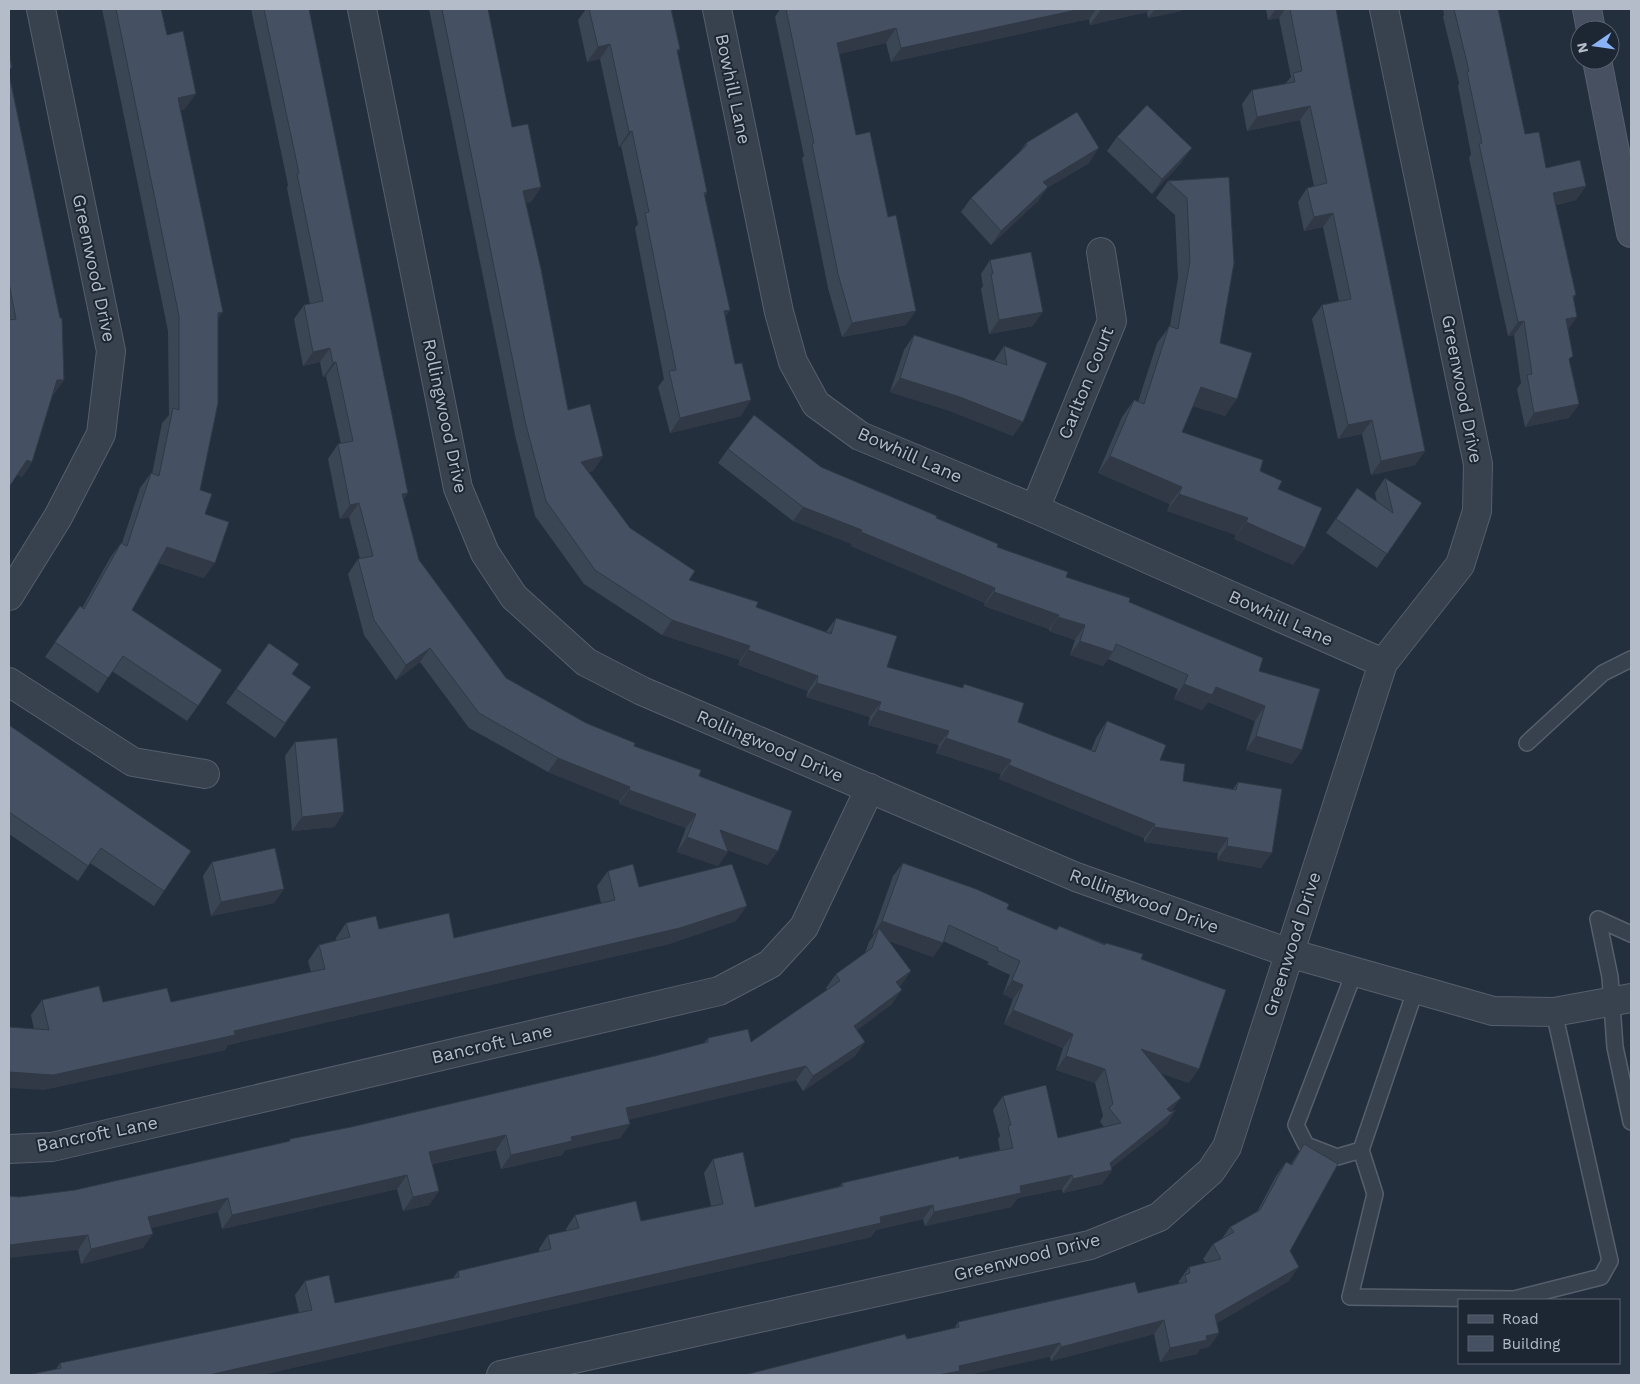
<svg xmlns="http://www.w3.org/2000/svg" width="1640" height="1384" font-family="'Work Sans',sans-serif">
<style>
.lines{fill:none;stroke-linecap:round;stroke-linejoin:round}
.service-casing{stroke:#565f6c;stroke-width:18}
.minor-casing{stroke:#565f6c;stroke-width:30}
.tertiary-casing{stroke:#565f6c;stroke-width:30}
.secondary-casing{stroke:#565f6c;stroke-width:30}
.service{stroke:#38414e;stroke-width:15}
.minor{stroke:#38414e;stroke-width:28}
.tertiary{stroke:#38414e;stroke-width:28}
.secondary{stroke:#465061;stroke-width:28}
.wall{fill:#3b4654}
.shaded-wall{fill:#303945}
.building{fill:#455162;stroke:#303945}
.labels{text-anchor:middle;stroke-width:4;stroke-linejoin:round;paint-order:stroke}
.street-label{font-size:18px;fill:#b4bcc9;stroke:#1d2633}
</style>
<rect width="100%" height="100%" fill="#242f3e"/>
<g class="lines">
<g class="service-casing">
<path id="service" d="M1527 743 1603 673 1631 659
M1598 919 1610 977 1615 1047 1631 1122
M1598 919 1631 934
M1354 973 1296 1125 1306 1145 1337 1157 1361 1150 1415 991
M1361 1150 1375 1194 1350 1297 1514 1299 1601 1277 1610 1261 1554 1012"/>
</g>
<g class="minor-casing">
<path id="minor" d="M717 9 779 312 793 362 816 404 860 436 1035 509 1383 663
M1035 509 1112 321 1101 252
M9 596 58 517 101 434 111 351 41 9
M9 682 133 762 205 774
M9 1149 52 1147 719 991 770 964 804 927 870 788
M501 1375 1090 1245 1159 1217 1211 1171 1227 1147 1383 663 1460 565 1477 511 1478 464 1384 9"/>
</g>
<g class="tertiary-casing">
<path id="tertiary" d="M362 9 458 488 485 553 514 597 586 662 642 691 1076 877 1289 953 1493 1011 1554 1012 1631 998"/>
</g>
<g class="secondary-casing">
<path id="secondary" d="M1587 9 1591 30
M1597 60 1631 233"/>
</g>
<use href="#service" class="service"/>
<use href="#minor" class="minor"/>
<use href="#tertiary" class="tertiary"/>
<use href="#secondary" class="secondary"/>
</g>
<path class="wall" d="M102 9H161L167 35 185 109 180 110 218 319 200 490 205 514 204 578 159 563 132 610 198 706 187 721 112 671 98 693 45 657 80 606 82 608 110 558 121 543H122L140 488 151 473 152 474 162 423 169 415 168 331Z
M251 9H309L403 499 419 560 506 678 586 723 634 746 699 776 768 865 727 850 718 866 677 852 686 828 619 804 620 801 548 772 469 728 420 662 396 680 364 635 348 574 358 559H360L349 517 340 519 328 459 338 444H341L326 376 323 377 320 362 303 366 294 319 304 305 310 304 287 188 288 185Z
M429 9H488L512 127 541 187 531 202 526 203 568 410 603 456 593 471 589 472 630 528 689 580 756 607 826 632 836 618 887 667 962 688 964 684 1018 722 1091 750 1097 736 1107 721 1160 760 1183 781 1233 789 1238 782 1261 868 1217 860 1218 853 1144 842V838L999 779 1001 774 936 753 939 745 868 725 870 717 806 697 808 691 738 665 740 660 662 635 584 584 535 516 515 435Z
M586 9H671L680 49 677 53 707 192 705 196 730 310 725 317 741 416 670 433 658 387 664 379 635 228 638 224 621 146 619 147 600 59 587 62 578 20Z
M780 9H1182L1181 11 1148 18 1147 12 1090 25 1089 19 891 62 886 43 839 54 856 135 906 325 842 337 828 288 802 158 804 156 775 17Z
M1266 9H1336L1352 95 1425 451 1415 465 1371 475 1362 434 1338 439 1312 319 1322 305 1339 301 1323 227 1304 231 1298 202 1307 188 1314 186 1300 120 1247 131 1242 104 1252 90 1285 84 1291 77 1279 18 1268 20Z
M1443 9H1498L1525 134 1546 168 1586 186 1576 200 1556 205 1576 295 1573 298 1568 330 1569 361 1579 404 1569 418 1525 427 1517 389 1521 383 1514 335 1508 336 1469 158 1471 154 1458 86 1459 83 1443 17 1444 15Z
M9 74 64 380 53 395H52L32 462 22 477 17 475 9 487Z
M1117 137 1182 162 1152 194 1107 151Z
M1026 143 1089 163 1047 188 1038 201 991 245 961 212 971 198 1019 153Z
M1229 177 1220 343 1225 416 1193 406 1182 432 1260 471 1278 489 1305 548 1293 565 1234 539 1236 535 1167 511 1170 504 1098 473 1122 417 1134 400 1138 402 1157 343 1170 326 1178 278 1175 215 1156 198 1168 181Z
M990 260 1033 326 989 334 981 289 983 286 981 274Z
M914 335 994 361 1004 346 1047 363 1013 436 950 411 890 392 904 350Z
M728 449 821 467 936 518 997 547 1066 577 1129 602 1259 671 1302 750 1292 764 1246 750 1255 721 1208 702 1202 710 1174 699 1178 689 1108 659 1103 666 1070 655 1075 640 1049 631V629L984 606 985 603 851 546 852 544 793 521 718 463Z
M1385 478 1422 503 1377 568 1326 533 1357 488 1377 503 1375 493Z
M269 643 292 674 311 687 275 738 226 703Z
M9 725 164 891 154 906 90 863 78 881 9 834Z
M295 742 344 812 334 827 292 831 285 756Z
M212 862 284 889 274 903 211 916 203 876Z
M903 863 1007 909 1056 930 1059 926 1105 944 1106 943 1141 959 1189 1083 1160 1073 1171 1111 1167 1124 1111 1168 1112 1170 1102 1184 1063 1193 1062 1189 1018 1198 1011 1207 925 1226 923 1219 876 1230 871 1237 261 1375H28L56 1369 60 1363 299 1313 295 1295 305 1281 335 1303 453 1278 458 1271 539 1252V1249L548 1235 566 1231V1229L575 1215 641 1221 711 1206 704 1173 713 1159 755 1207 840 1186 842 1183 1000 1150 998 1139 1000 1136 993 1110 1003 1096 1058 1138 1104 1127 1100 1122 1103 1116 1095 1083 1056 1070 1063 1048 1004 1024 1013 999 1003 994 1010 975 987 964 989 962 943 941 933 957 889 941 911 971 901 985 899 986 892 1004 857 1030 865 1042 855 1056 803 1091 796 1080 630 1119H629L630 1124 620 1138 565 1150 562 1155 501 1169 496 1150 432 1164 439 1191 429 1205 403 1211 397 1189 222 1229 218 1212 151 1228 143 1248 81 1264 78 1250 19 1197 75 1190 288 1142 290 1139 351 1127 655 1056 704 1043 708 1038 751 1042 827 990 826 988 836 974 865 953 869 942 874 935H872L893 876Z
M608 871 639 887 736 921 669 944 228 1045 225 1050 43 1090 34 1029 31 1015 42 1000 103 1002H171L311 972 308 961 319 945 336 941V938L346 923 379 929 454 938 601 903 597 886Z
M1304 1144 1290 1251 1289 1281 1217 1323 1219 1333 1209 1347 1200 1349 1197 1354 1160 1362 1154 1334 1051 1361 1050 1357 907 1339 954 1329 958 1322 1138 1293 1178 1284 1179 1283V1281L1189 1267 1206 1263 1203 1259 1213 1244 1221 1240 1230 1227 1257 1212 1276 1176 1286 1162 1291 1164Z"/>
<path class="shaded-wall" d="M1081 9H1096L1089 19 891 62 901 48Z
M1109 9H1150L1147 12 1090 25 1100 11Z
M1155 9H1182L1181 11 1148 18Z
M1276 9H1285L1279 18 1268 20Z
M896 28 886 43 827 57 837 43Z
M610 44 600 59 587 62 598 47Z
M196 94 185 109 167 113 178 98Z
M1310 106 1300 120 1247 131 1257 117Z
M632 131 621 146 619 147 629 132Z
M1099 148 1089 163 1047 188 1038 201 991 245 1001 231 1043 182Z
M1192 148 1182 162 1152 194 1162 179Z
M1586 186 1576 200 1544 207 1553 193Z
M541 187 531 202 513 206 523 191Z
M1333 213 1323 227 1304 231 1314 217Z
M730 310 720 325 724 311Z
M916 311 906 325 842 337 852 323Z
M223 312 212 327 218 313Z
M1043 312 1033 326 989 334 999 320Z
M1577 317 1567 331 1566 319Z
M1524 321 1514 335 1508 336 1518 322Z
M330 348 320 362 303 366 313 352Z
M336 362 326 376 323 377 333 363Z
M900 378 960 397 1023 422 1013 436 950 411 890 392Z
M57 380H64L53 395H46Z
M1201 387 1237 399 1225 416 1189 405Z
M751 400 741 416 670 433 680 418Z
M1579 404 1569 418 1525 427 1534 413Z
M1372 420 1362 434 1338 439 1348 425Z
M1425 451 1415 465 1371 475 1381 461Z
M603 456 593 471 571 476 581 462Z
M1110 456 1182 487 1170 504 1098 473Z
M27 460 32 462 22 477 17 475Z
M408 493 398 508 402 494Z
M1179 494 1248 518 1236 535 1167 511Z
M359 503 349 517 340 519 350 505Z
M803 507 862 530 852 544 793 521Z
M1246 522 1305 548 1293 565 1234 539Z
M861 532 995 588 985 603 851 546Z
M167 547 215 563 204 578 157 562Z
M994 592 1059 615 1049 629 984 606Z
M1058 617 1085 625 1075 640 1049 631Z
M672 620 750 646 740 660 662 635Z
M1080 641 1113 652 1103 666 1070 655Z
M430 648 420 662 396 680 406 665Z
M748 650 818 676 808 691 738 665Z
M817 683 881 702 870 717 806 697Z
M1184 684 1216 687 1265 706 1255 721 1208 702 1202 710 1174 699Z
M878 710 949 731 939 745 868 725Z
M1256 736 1302 750 1292 764 1246 750Z
M946 738 1011 760 1001 774 936 753Z
M558 758 630 787 620 801 548 772Z
M1009 765 1155 824 1144 838 999 779Z
M629 790 696 814 686 828 619 804Z
M344 812 334 827 292 831 302 817Z
M1154 827 1228 838 1218 853 1144 842Z
M720 830 778 851 768 865 710 844Z
M687 837 728 852 718 866 677 852Z
M1227 846 1272 853 1261 868 1217 860Z
M284 889 274 903 211 916 221 902Z
M747 906 736 921 669 944 228 1045 225 1050 43 1090 9 1088V1072L234 1031Z
M882 921 943 943 933 957 876 936 879 928 874 935H872Z
M911 971 901 985 886 996 896 982Z
M1012 980 1023 985 1013 999 1003 994Z
M902 990 892 1004 844 1040 854 1026Z
M1013 1010 1073 1034 1063 1048 1004 1024Z
M865 1042 855 1056 803 1091 813 1076Z
M1141 1049 1199 1069 1189 1083 1132 1063Z
M1066 1056 1105 1069 1095 1083 1056 1070Z
M806 1066 796 1080 616 1123 626 1108Z
M1181 1098 1171 1112 1167 1109Z
M1176 1110 1167 1124 1107 1171 1112 1170 1102 1184 1063 1193 1073 1179 1110 1163Z
M630 1124 620 1138 565 1150 562 1155 501 1169 511 1155 571 1137Z
M506 1135 496 1150 419 1166 429 1152Z
M407 1175 397 1189 222 1229 232 1215Z
M1072 1175 1062 1189 1018 1198 1011 1207 925 1226 934 1212 1020 1186Z
M439 1191 429 1205 403 1211 413 1197Z
M228 1198 218 1212 138 1231 148 1217Z
M933 1205 923 1219 876 1230 871 1237 261 1375H209Z
M153 1234 143 1248 81 1264 91 1249Z
M88 1235 78 1250 9 1258V1245Z
M1299 1267 1289 1281 1205 1330 1215 1315Z
M1164 1320 1154 1334 1051 1361 1061 1347Z
M1219 1333 1209 1347 1200 1349 1197 1354 1160 1362 1170 1348 1206 1336Z
M1060 1343 1050 1357 969 1375H938L959 1366Z"/>
<path class="building" d="M116 9H161L167 35 183 31 196 94 178 98 223 312 218 313V403L200 490 212 494 205 514 229 522 215 563 167 547 132 610 222 670 198 706 123 656 108 678 55 642 80 606 84 609 121 543 127 546 151 473 159 476 173 408 179 410V316Z
M264 9H309L408 493 402 494 419 560 506 678 586 723 635 743 634 746 701 770 699 776 792 811 778 851 720 830 728 852 687 837 696 814 629 790 630 787 558 758 479 713 430 648 406 665 374 620 358 559 373 556 359 503 350 505 338 444 353 441 336 362 333 363 330 348 313 352 304 305 323 301 297 174 299 173Z
M442 9H488L512 127 528 124 541 187 523 191 541 269 568 410 590 404 603 456 581 462 630 528 695 571 689 580 758 602 756 607 831 634 836 618 897 636 887 667 963 688 964 684 1024 703 1018 722 1095 752 1107 721 1166 745 1160 760 1185 764 1183 781 1236 790 1238 782 1282 789 1272 853 1227 846 1228 838 1154 827 1155 824 1009 765 1011 760 946 738 949 731 878 710 881 702 817 683 818 676 748 650 750 646 672 620 595 570 546 501 525 421Z
M589 9H671L680 49 677 50 707 192 704 193 730 310 724 311 735 364 742 363 751 400 680 418 669 371 676 370 645 213 649 212 632 131 629 132 610 44 598 47Z
M786 9H1081L901 48 896 28 837 43 856 135 870 132 888 217 896 215 916 311 852 323 838 274 812 144 814 143Z
M1100 9H1109L1100 11Z
M1290 9H1336L1352 95 1425 451 1381 461 1372 420 1348 425 1322 305 1351 299 1333 213 1314 217 1307 188 1327 183 1310 106 1257 117 1252 90 1295 82 1293 73 1302 71Z
M1454 9H1498L1525 134 1539 132 1546 168 1580 160 1586 186 1553 193 1576 295 1573 296 1577 317 1566 319 1573 356 1569 359 1579 404 1534 413 1527 375 1532 374 1524 321 1518 322 1479 144 1482 143 1467 72 1469 71Z
M9 52 12 68 9 69Z
M9 74 60 318H62L64 380H57L32 462 27 460 9 487V320L16 319 9 283Z
M1147 105 1192 148 1162 179 1117 137Z
M1077 112 1099 148 1043 182 1048 187 1001 231 971 198 1027 145 1026 143Z
M1229 177 1234 263 1220 343 1252 353 1237 399 1201 387 1182 432 1263 460 1260 471 1282 481 1278 489 1322 508 1305 548 1246 522 1248 518 1179 494 1182 487 1110 456 1134 400 1144 404 1169 326 1178 329 1190 261 1187 198 1168 181Z
M1031 252 1043 312 999 320 991 274H993L990 260Z
M914 335 1007 365 1004 346 1047 363 1023 422 960 397 900 378Z
M754 415 821 467 937 516 936 518 998 544 997 547 1068 572 1066 577 1130 598 1129 602 1263 658 1259 671 1320 689 1302 750 1256 736 1265 706 1216 687 1212 695 1184 684 1188 675 1116 644 1113 652 1080 641 1085 625 1058 617 1059 615 994 592 995 588 861 532 862 530 803 507 728 449Z
M1385 478 1422 503 1387 554 1336 519 1357 488 1393 513Z
M269 643 299 664 292 674 311 687 285 723 236 689Z
M9 725 191 851 164 891 101 848 88 866 9 812Z
M337 738 344 812 302 817 295 742Z
M275 848 284 889 221 902 212 862Z
M903 863 976 889 1009 904 1007 909 1057 930 1059 926 1105 945 1106 943 1143 954 1141 959 1226 990 1199 1069 1141 1049 1181 1098 1167 1109 1170 1112 1176 1110 1110 1163 1112 1170 1073 1179 1072 1175 1020 1186 1021 1193 934 1212 933 1205 880 1217 881 1223 209 1375H28L61 1368 60 1363 312 1310 305 1281 329 1275 335 1303 459 1277 458 1271 551 1249 548 1235 579 1228 575 1215 636 1201 641 1221 723 1204 713 1159 743 1152 755 1207 843 1186 842 1183 959 1156V1159L1013 1148 1008 1126 1011 1125 1003 1096 1046 1085 1058 1138 1121 1123 1109 1108 1113 1104 1105 1069 1066 1056 1073 1034 1013 1010 1023 985 1012 980 1020 961 997 950 998 948 949 925 943 943 882 921Z
M633 864 639 887 732 864 747 906 680 928 234 1031 235 1035 53 1075 9 1072V1027L49 1030 42 1000 99 986 103 1002 167 988 171 1002 325 969 319 945 350 937 346 923 376 916 379 929 449 913 454 938 615 900 608 871Z
M879 928 911 971 896 982 902 990 854 1026 865 1042 813 1076 806 1066 640 1105 626 1108 630 1124 571 1137 572 1141 511 1155 506 1135 429 1152 439 1191 413 1197 407 1175 232 1215 228 1198 148 1217 153 1234 91 1249 88 1235 9 1245V1196L19 1197 75 1190 290 1141V1139L351 1127 655 1056 708 1042V1038L748 1029 751 1042 840 981 836 974 872 948Z
M1304 1144 1338 1164 1290 1251 1299 1267 1215 1315 1219 1333 1206 1336 1207 1340 1170 1348 1164 1320 1061 1347 1060 1343 959 1366 960 1371 938 1375H744L905 1334 907 1339 959 1327 958 1322 1135 1282 1138 1293 1187 1282 1185 1275 1190 1273 1189 1267 1221 1259 1213 1244 1234 1232 1230 1227 1260 1210 1286 1162 1292 1165Z"/>
<g class="labels">
<g class="street-label">
<text transform="translate(733 89) rotate(78)" y="6">Bowhill Lane</text>
<text transform="translate(94 268) rotate(78)" y="6">Greenwood Drive</text>
<text transform="translate(1086 383) rotate(-68)" y="6">Carlton Court</text>
<text transform="translate(1462 389) rotate(79)" y="6">Greenwood Drive</text>
<text transform="translate(445 416) rotate(78)" y="6">Rollingwood Drive</text>
<text transform="translate(910 455) rotate(24)" y="6">Bowhill Lane</text>
<text transform="translate(1281 618) rotate(24)" y="6">Bowhill Lane</text>
<text transform="translate(770 746) rotate(23)" y="6">Rollingwood Drive</text>
<text transform="translate(1144 901) rotate(20)" y="6">Rollingwood Drive</text>
<text transform="translate(1292 944) rotate(-72)" y="6">Greenwood Drive</text>
<text transform="translate(492 1044) rotate(-13)" y="6">Bancroft Lane</text>
<text transform="translate(97 1134) rotate(-11)" y="6">Bancroft Lane</text>
<text transform="translate(1027 1257) rotate(-14)" y="6">Greenwood Drive</text>
</g>
</g>
<rect width="1640" height="1384" fill="none" stroke="#b4bcc9" stroke-width="20"/>
<rect x="1458" y="1299" width="162" height="65" fill="#1d2633" stroke="#59626f"/>
<rect x="1468" y="1315" width="25" height="8" fill="#465061" stroke="#59626f"/>
<text x="1502" y="1324" font-size="15" fill="#b4bcc9">Road</text>
<rect x="1468" y="1336" width="25" height="15" fill="#455162" stroke="#59626f"/>
<text x="1502" y="1349" font-size="15" fill="#b4bcc9">Building</text>
<g transform="translate(1595 45) rotate(257)"><circle r="24" fill="#1d2633" stroke="#59626f"/>
<path d="M0-4L9 19L0 12L-9 19Z" fill="#8ab4f8"/>
<text y="-8" font-size="14" font-weight="bold" text-anchor="middle" fill="#b4bcc9">N</text>
</g>
</svg>
